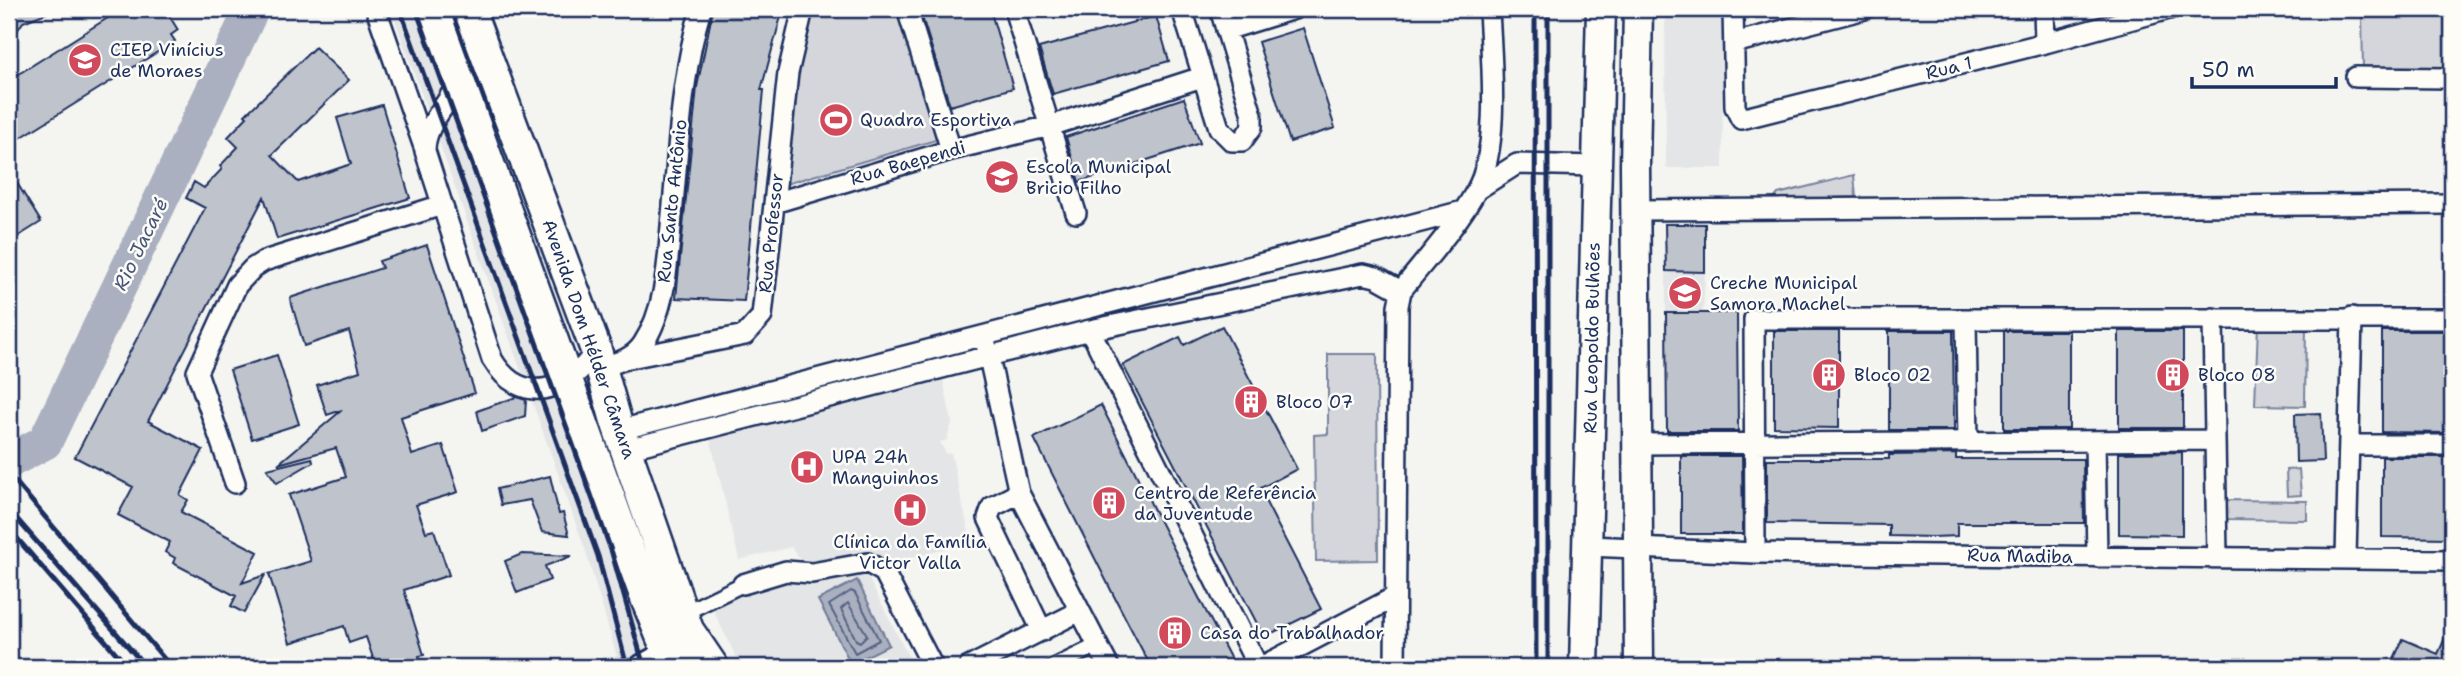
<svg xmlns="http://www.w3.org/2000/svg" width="2461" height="676" font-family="'Shantell Sans',sans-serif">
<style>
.built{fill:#e4e5e6}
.green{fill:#d4d6db;stroke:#78829c;stroke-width:2}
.water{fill:#aab0bf;stroke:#717c98;stroke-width:2}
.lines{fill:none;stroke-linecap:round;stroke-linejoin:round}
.shore{stroke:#546385;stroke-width:2}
.river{stroke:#aab0bf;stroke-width:35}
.building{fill:#bfc3cc;stroke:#1b2f5e;stroke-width:2}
.pedestrian-casing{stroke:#1b2f5e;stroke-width:19}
.minor-casing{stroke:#1b2f5e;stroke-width:24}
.tertiary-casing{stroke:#1b2f5e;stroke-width:30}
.secondary-casing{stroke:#1b2f5e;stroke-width:33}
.primary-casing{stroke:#1b2f5e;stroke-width:35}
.pedestrian{stroke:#fdfcf7;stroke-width:14}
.minor{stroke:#fdfcf7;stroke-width:19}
.tertiary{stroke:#fdfcf7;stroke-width:24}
.secondary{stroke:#fdfcf7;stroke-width:28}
.primary{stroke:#fdfcf7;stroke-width:30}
.rail{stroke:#1b2f5e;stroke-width:5}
.labels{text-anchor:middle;stroke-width:5;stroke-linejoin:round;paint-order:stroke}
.poi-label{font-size:18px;fill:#1b2f5e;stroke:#fdfcf7;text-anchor:start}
.street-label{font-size:18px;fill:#1b2f5e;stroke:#fdfcf7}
.water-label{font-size:19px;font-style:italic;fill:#46567b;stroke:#fdfcf7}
</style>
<rect width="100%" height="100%" fill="#f4f4f1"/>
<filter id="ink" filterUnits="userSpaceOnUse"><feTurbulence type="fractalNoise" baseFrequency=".0143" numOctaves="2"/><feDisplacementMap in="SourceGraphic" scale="14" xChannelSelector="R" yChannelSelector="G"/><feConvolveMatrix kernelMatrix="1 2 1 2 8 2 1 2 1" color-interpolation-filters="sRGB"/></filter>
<g filter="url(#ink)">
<path class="built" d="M391 9H425L617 548 651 667H620L585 549Z
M1665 9H1722L1723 168H1666Z
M1666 271 1705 272 1703 314 1666 313Z
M943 380 952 422 947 440 940 442 946 454 951 453 971 542 897 562 866 554 806 567 791 547 739 560 710 438Z
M864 570 914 667H741L711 606 790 575 802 584Z"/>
<path class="green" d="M810 9H898L939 139 782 185 795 66Z
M2452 13V68L2363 69 2362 15Z
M1854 175 1856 197 1773 200 1778 194Z
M2258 323H2306L2305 406 2255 405Z
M1328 354H1377L1378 560 1316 561 1314 435 1328 434Z
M2299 469 2301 495 2287 496 2286 470Z
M2222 500 2307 501V520L2225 519Z"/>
<path class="water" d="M857 580 889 645 851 664 818 600Z"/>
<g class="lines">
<path class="shore" d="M851 591 855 593 879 640 855 653 829 605Z
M848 603 867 635 860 642 856 640 841 609Z"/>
<path class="river" d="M9 461 45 442 252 9"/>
</g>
<path class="building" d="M9 9H54V10L23 22 9 43Z
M122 9H165L178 30 171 35 175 41 9 145V80Z
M713 9H783L761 90H764L744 301 676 298 697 87Z
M946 9H990L1013 88 950 106 922 17Z
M1156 16 1169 61 1053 94 1039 48Z
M1303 28 1335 128 1290 142 1258 42Z
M315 47 349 80 272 155 298 182 351 164 337 118 382 105 410 198 277 239 264 197 148 421 203 450 180 495 188 500 181 512 258 552 242 583 265 575 244 613 231 606 236 596 173 563 175 558 165 552 170 542 118 515 133 487 75 457 205 208 186 198 194 182 204 188 222 169 220 166 238 147 228 137 247 117 245 115Z
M1184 98 1200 143 1079 182 1066 137Z
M9 170 41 222 9 242Z
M1665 224H1705V272L1666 271Z
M427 245 475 393 401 417 412 455 443 445 458 492 416 505 426 532 434 530 449 575 404 590 424 655 419 656 422 667H376L366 637 349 643 344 626 290 643 269 574 311 561 289 495 346 477 336 448 278 464 342 410 327 415 317 385 360 371 349 331 304 346 290 298 382 268 379 261Z
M1666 313H1737L1738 431H1667Z
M1222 326 1297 469 1259 489 1321 609 1264 637 1123 365 1180 337 1184 345Z
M1774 331H1839V428L1774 427Z
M1889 331H1953L1954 430H1889Z
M2004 331H2069V429H2004Z
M2119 331H2183V428H2119Z
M2382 331H2449L2448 433 2382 432Z
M277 355 299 424 252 439 230 370Z
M516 397 526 400 525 416 482 431 477 411Z
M1101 405 1183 567 1235 667H1151L1116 600 1034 438Z
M2321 413 2323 461 2296 462 2295 414Z
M2182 452V535L2119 534V453Z
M1956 454V459H2083L2084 523H1957V536L1933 537 1889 536V525L1767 523V459H1889V455Z
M1681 456H1742L1743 534H1681Z
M2382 457H2448V538L2382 537Z
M312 458 313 462 277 483 267 469Z
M550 476 559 514 563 513 569 535 542 532 530 500 501 505 497 489Z
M522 554 572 556 545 566 550 580 517 593 505 561Z
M2452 622V667H2390L2403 639 2438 654Z"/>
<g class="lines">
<g class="pedestrian-casing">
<path id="pedestrian" d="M682 614 743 584
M1053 667 1098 645"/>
</g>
<g class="minor-casing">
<path id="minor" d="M376 9 424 147
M907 9 951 150
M1014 9 1076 213
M1182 9 1219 128 1232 141H1242L1252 127V115L1220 9
M1733 9 1735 107 1741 119 2045 43 2169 9
M2044 9 2045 43
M1226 30 1294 9
M1734 43 1865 9
M2356 77 2452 78
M458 79C450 106 425 121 425 151L492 359C521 408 570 392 596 350
M1478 189 1517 164 1595 166
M774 203 951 150 1050 126 1202 77
M1637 210 2452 204
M2213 318 2217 557
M1966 319 1968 442
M1090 330 1258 667
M986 344 1019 493 1080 611
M630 358 745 335 762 316 788 73 803 9
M602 367C618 362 633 359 643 344 667 308 668 257 672 215 679 146 681 75 701 9
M620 430 1463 211
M2095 441 2097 557
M1638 444 2215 440
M2349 445H2452
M627 449 1090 330 1363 274 1376 277 1401 291
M235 483 197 372 237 285 253 268 264 261 442 205
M1019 493 992 507 988 518 1042 631
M1588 546 1755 553 2452 560
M1755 553 1754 319H2452
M2346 557 2352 317
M743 584 786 571 812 573 868 563 884 572 933 667
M969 667 1080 611 1109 667
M1261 667 1395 597
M1395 667 1398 306 1401 291C1426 259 1456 227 1476 191 1501 148 1491 58 1489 9"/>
</g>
<g class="tertiary-casing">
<path id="tertiary" d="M643 667 668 653 680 639"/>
</g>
<g class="secondary-casing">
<path id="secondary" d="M1638 9 1635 165 1639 667
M1584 667 1601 9"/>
</g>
<g class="primary-casing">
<path id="primary" d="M433 9 647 601 668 653 678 667
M469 9 596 350 616 421 688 630 713 667"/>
</g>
<use href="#pedestrian" class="pedestrian"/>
<use href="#minor" class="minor"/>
<use href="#tertiary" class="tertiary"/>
<use href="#secondary" class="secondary"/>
<use href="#primary" class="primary"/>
<path class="rail" d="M400 9 598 556 627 667
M416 9 612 553 644 667
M1535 9 1536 667
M9 474 171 667
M9 510 146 667
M9 529 128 667
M1548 667V9"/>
</g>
</g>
<defs>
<g id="school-disc" transform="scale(1.75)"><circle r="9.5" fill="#d1495b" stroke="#fdfcf7"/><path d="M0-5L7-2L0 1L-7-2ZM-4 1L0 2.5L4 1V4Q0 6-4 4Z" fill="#fff"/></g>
<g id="stadium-disc" transform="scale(1.75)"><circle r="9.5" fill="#d1495b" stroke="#fdfcf7"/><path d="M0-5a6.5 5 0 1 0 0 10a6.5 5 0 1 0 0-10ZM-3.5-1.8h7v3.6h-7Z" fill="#fff"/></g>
<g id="building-disc" transform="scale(1.75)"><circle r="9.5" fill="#d1495b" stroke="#fdfcf7"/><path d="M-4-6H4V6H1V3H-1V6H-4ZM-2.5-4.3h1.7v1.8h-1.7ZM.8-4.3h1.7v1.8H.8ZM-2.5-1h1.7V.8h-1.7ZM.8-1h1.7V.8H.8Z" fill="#fff"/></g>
<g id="hospital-disc" transform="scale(1.75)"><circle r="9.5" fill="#d1495b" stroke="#fdfcf7"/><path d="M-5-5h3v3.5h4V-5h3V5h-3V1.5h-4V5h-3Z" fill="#fff"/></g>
</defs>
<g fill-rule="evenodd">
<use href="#school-disc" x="85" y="60"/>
<use href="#stadium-disc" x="836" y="120"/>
<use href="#school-disc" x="1002" y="177"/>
<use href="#school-disc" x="1685" y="293"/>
<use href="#building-disc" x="1829" y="375"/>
<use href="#building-disc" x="2173" y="375"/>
<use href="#building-disc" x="1251" y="402"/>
<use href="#hospital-disc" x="807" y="467"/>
<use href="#building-disc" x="1109" y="503"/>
<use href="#hospital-disc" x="910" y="510"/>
<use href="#building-disc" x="1175" y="633"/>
</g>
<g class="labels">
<g class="poi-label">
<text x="110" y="56">CIEP Vinícius<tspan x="110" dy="21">de Moraes</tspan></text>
<text x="860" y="126">Quadra Esportiva</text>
<text x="1026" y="173">Escola Municipal<tspan x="1026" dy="21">Bricio Filho</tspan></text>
<text x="1710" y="289">Creche Municipal<tspan x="1710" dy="21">Samora Machel</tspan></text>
<text x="1854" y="381">Bloco 02</text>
<text x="2198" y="381">Bloco 08</text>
<text x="1276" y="408">Bloco 07</text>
<text x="832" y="463">UPA 24h<tspan x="832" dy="21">Manguinhos</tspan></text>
<text x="1134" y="499">Centro de Referência<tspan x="1134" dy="21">da Juventude</tspan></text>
<text x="910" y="548" text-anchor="middle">Clínica da Família<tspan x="910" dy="21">Victor Valla</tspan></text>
<text x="1200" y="639">Casa do Trabalhador</text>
</g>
<g class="street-label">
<text transform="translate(1949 68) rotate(-14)" y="6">Rua 1</text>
<text transform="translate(908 163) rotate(-16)" y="6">Rua Baependi</text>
<text transform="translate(672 201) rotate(-84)" y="6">Rua Santo Antônio</text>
<text transform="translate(771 233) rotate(-84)" y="6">Rua Professor</text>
<text transform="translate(1592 338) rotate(-89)" y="6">Rua Leopoldo Bulhões</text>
<text transform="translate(589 339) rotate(71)" y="6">Avenida Dom Hélder Câmara</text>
<text transform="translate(2020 556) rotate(1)" y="6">Rua Madiba</text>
</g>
<g class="water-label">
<text transform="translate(140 244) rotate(-64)" y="7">Rio Jacaré</text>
</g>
</g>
<rect width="2461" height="676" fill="none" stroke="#fdfcf7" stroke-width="35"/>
<rect x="18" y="18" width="2426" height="641" fill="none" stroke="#1b2f5e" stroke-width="2.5" filter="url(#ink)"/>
<path d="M2192 77v10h144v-10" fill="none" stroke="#1b2f5e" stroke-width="3.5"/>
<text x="2202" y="77" font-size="21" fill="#1b2f5e" stroke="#fdfcf7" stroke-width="5" paint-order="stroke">50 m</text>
</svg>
